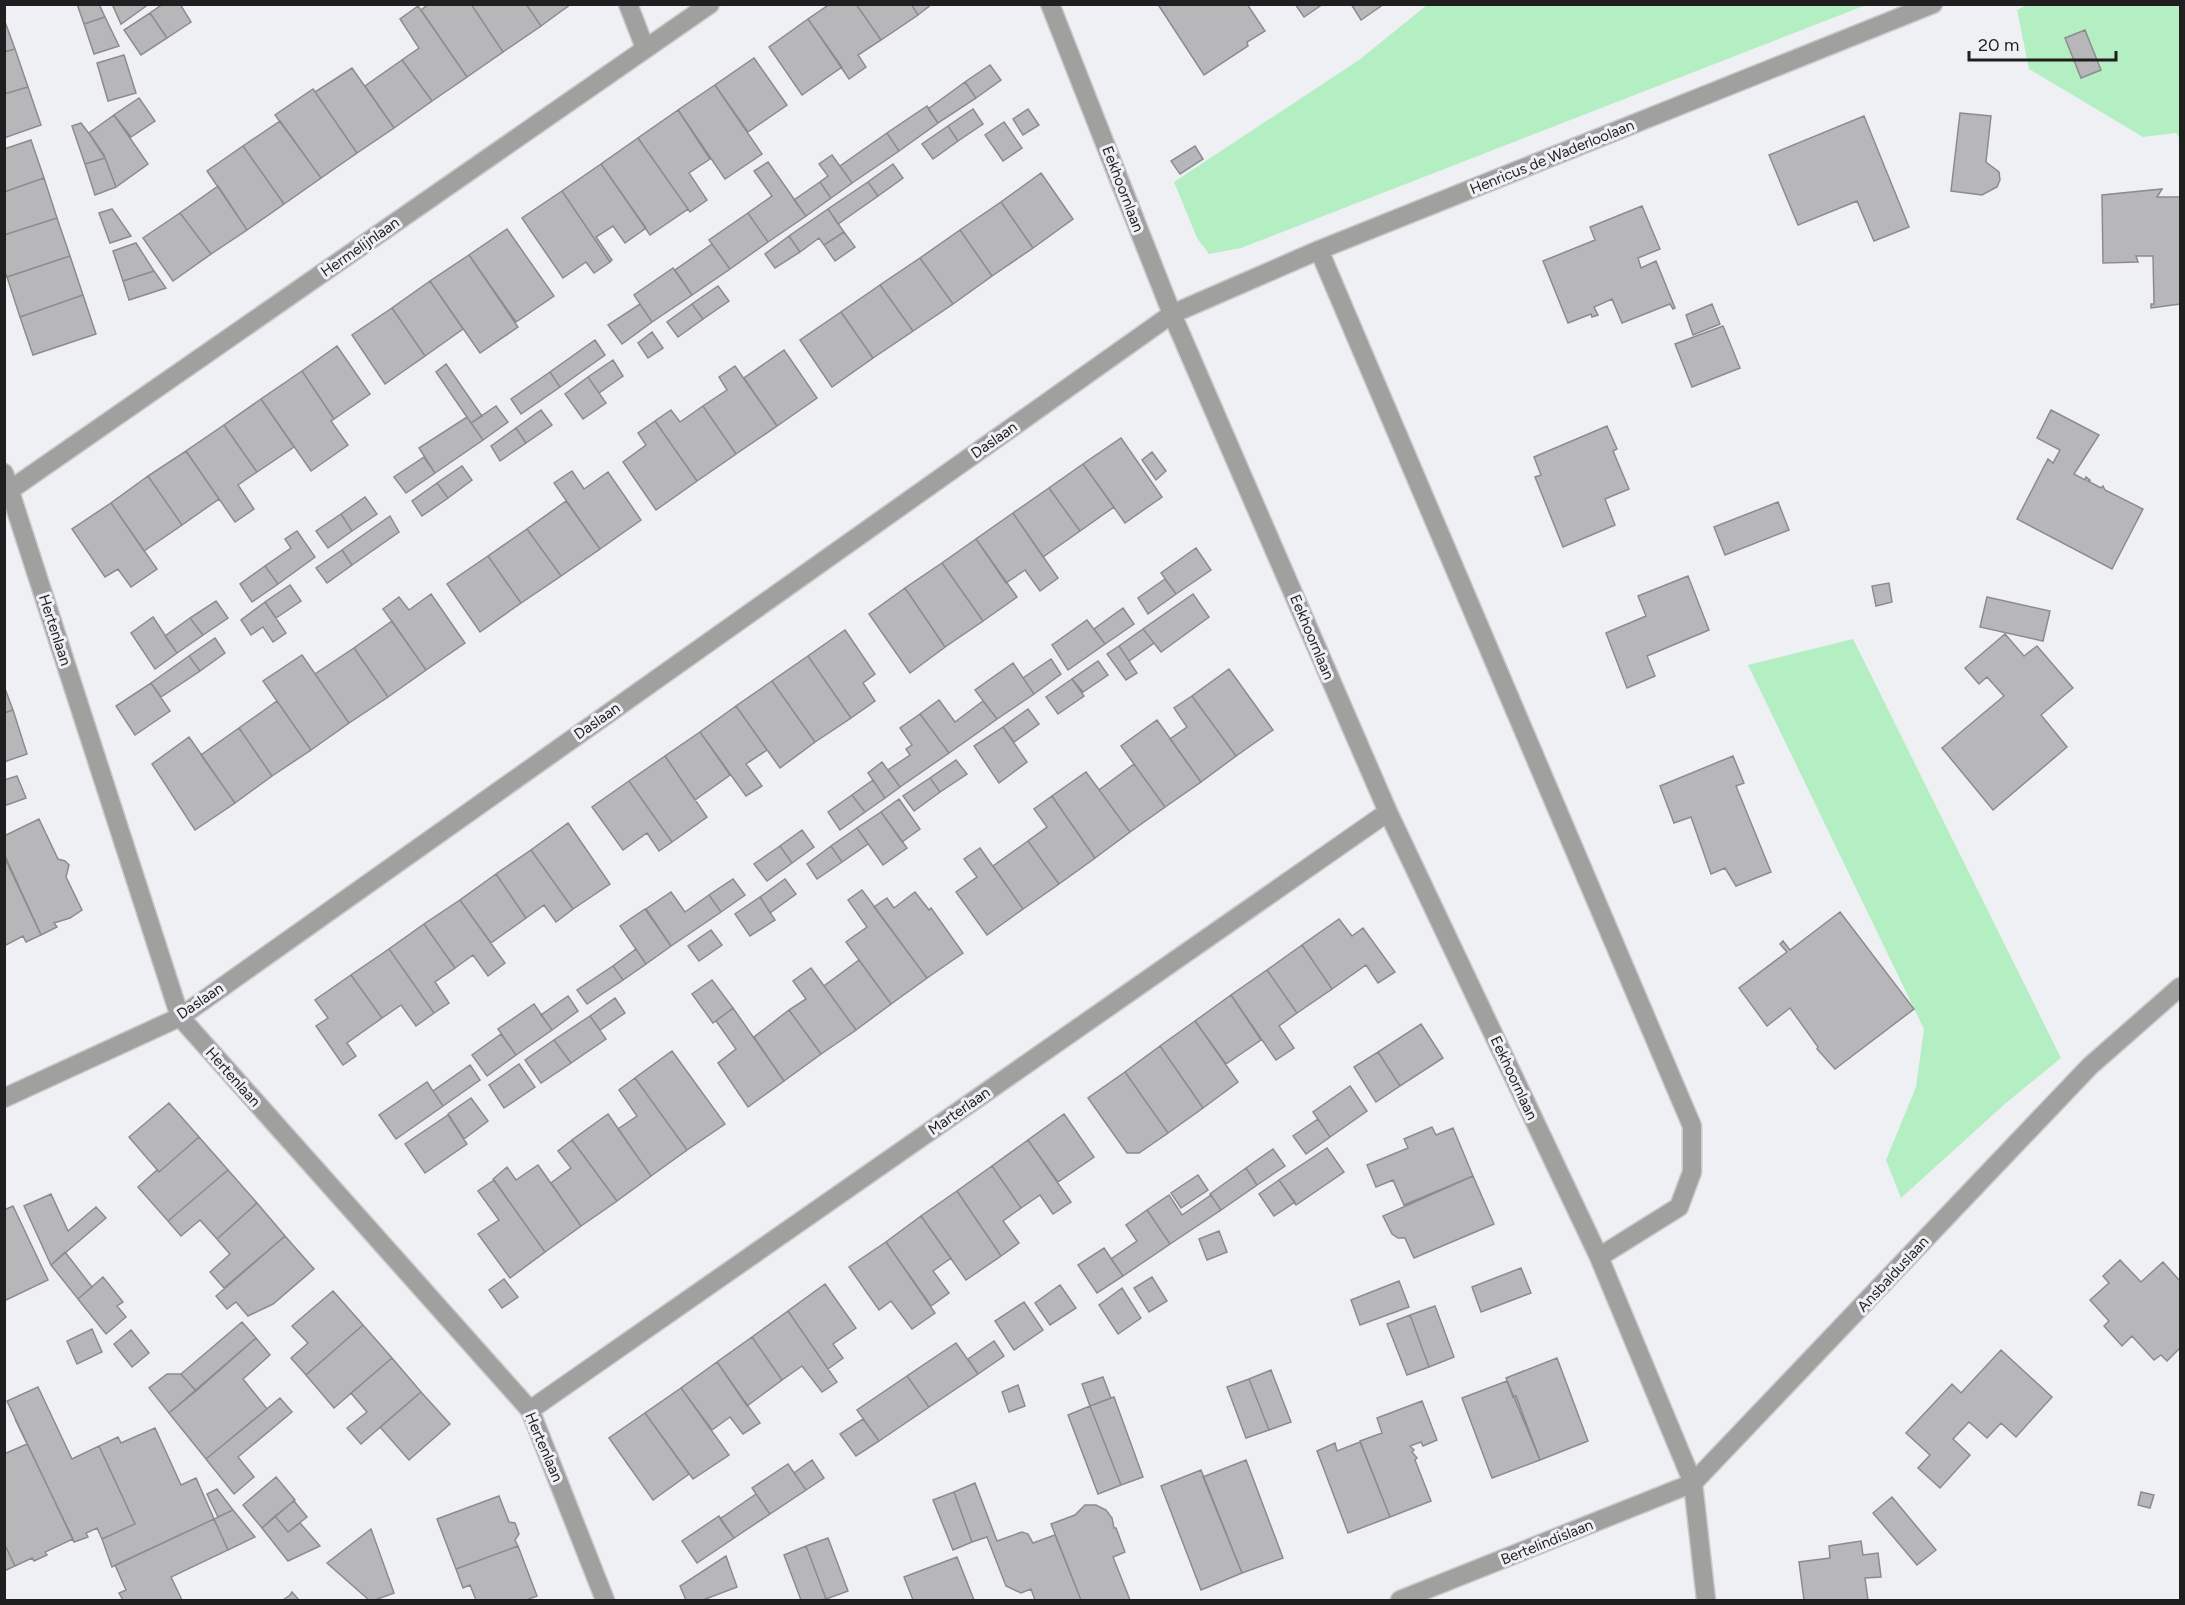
<svg xmlns="http://www.w3.org/2000/svg" width="2185" height="1605" font-family="Figtree,sans-serif">
<style>
.green{fill:#b4eec3}
.building{fill:#b7b7ba;stroke:#8c8c8f;stroke-width:1.5}
.lines{fill:none;stroke-linecap:round;stroke-linejoin:round}
.street-casing{stroke:#cacacd;stroke-width:21}
.street{stroke:#a0a09f;stroke-width:18}
.labels{text-anchor:middle;stroke-width:6;stroke-linejoin:round;paint-order:stroke}
.street-label{font-size:15px;fill:#1f1f20;stroke:#eff0f3}
</style>
<rect width="100%" height="100%" fill="#eff0f3"/>
<path class="green" d="M2029 4 2180 5V139L2176 133 2143 137 2029 69 2017 10Z
M1427 5V4L1866 5 1241 248 1209 254 1197 238 1174 182 1359 60Z
M1853 639 2061 1058 2006 1103 1901 1198 1886 1160 1916 1087 1924 1029 1748 665Z"/>
<path class="building" d="M77 4H99L105 17 84 24Z
M112 4H149L121 24Z
M163 4H180L191 22 167 38 150 13Z
M429 4H471L503 52 467 77 421 10Z
M471 4H526L541 26 503 52Z
M526 4H571L541 26Z
M830 4H856L881 40 858 55 866 67 849 79 808 19Z
M856 4H911L918 15 881 40Z
M911 4H932L918 15Z
M1161 4H1247L1265 31 1247 42 1248 46 1204 75 1159 6Z
M1295 4H1323L1304 17Z
M1351 4H1384L1361 20Z
M418 6 467 77 432 101 402 60 419 48 400 19Z
M150 13 167 38 141 55 124 30Z
M105 17 119 46 94 54 84 24Z
M4 19 15 49 4 52Z
M808 19 842 67 802 95 769 47Z
M2085 30 2101 70 2081 78 2065 38Z
M15 49 28 87 4 94V52Z
M124 55 136 93 108 101 97 63Z
M754 58 787 105 748 132 715 85Z
M402 60 432 101 394 128 365 86Z
M990 65 1001 80 976 98 965 82Z
M352 68 394 128 357 153 315 92Z
M965 82 976 98 938 123 928 109Z
M715 85 762 154 725 179 678 110Z
M28 87 41 125 4 138V94Z
M313 89 357 153 321 178 275 115Z
M139 98 155 121 131 137 114 115Z
M927 106 938 123 899 151 887 133Z
M973 109 983 124 958 141 948 126Z
M1028 109 1039 125 1023 135 1013 119Z
M678 110 710 159 689 173 707 200 690 212 638 138Z
M1960 113 1991 116 1986 162 1999 172 2000 180 1997 187 1982 195 1951 191Z
M114 115 148 164 116 187 104 155 89 133Z
M1864 116 1909 227 1874 241 1857 201 1798 225 1769 155Z
M280 121 321 178 284 204 243 146Z
M1004 122 1022 148 1003 161 985 135Z
M81 123 90 135 105 158 85 164 72 126Z
M948 126 958 141 933 159 922 144Z
M887 133 899 151 852 183 840 166Z
M638 138 688 209 650 235 601 164Z
M31 140 44 178 4 192V149Z
M243 146 284 204 247 230 207 171Z
M1195 146 1203 159 1180 174 1171 161Z
M832 155 852 183 831 198 820 182 828 176 819 164Z
M105 158 116 187 95 195 85 164Z
M768 162 806 216 768 242 748 213 772 196 754 171Z
M601 164 646 228 625 243 613 226 596 237 612 260 610 262 562 191Z
M893 164 903 178 878 196 868 182Z
M1041 173 1073 219 1033 248 1001 202Z
M44 178 57 218 4 235V192Z
M820 182 831 198 806 216 794 200Z
M868 182 878 196 838 224 828 209Z
M218 186 247 230 211 254 180 213Z
M2162 189 2157 197H2180V304L2151 308V304H2154L2153 256H2136L2138 262 2103 263 2102 195Z
M562 191 610 262 594 273 586 262 563 278 522 218Z
M1001 202 1033 248 992 276 960 230Z
M1642 206 1660 249 1638 258 1641 268 1656 261 1675 308 1673 309 1670 304 1622 323 1612 299 1594 307 1598 315 1592 317 1591 314 1568 323 1543 261 1595 240 1590 227Z
M112 209 131 236 110 243 99 213Z
M828 209 844 232 824 245 819 238 800 252 789 236Z
M180 213 211 254 173 281 143 238Z
M748 213 768 242 730 269 709 240Z
M57 218 70 256 7 277 4 270V235Z
M507 229 554 296 516 322 469 255Z
M960 230 992 276 953 304 920 258Z
M844 232 855 247 835 261 824 245Z
M789 236 800 252 775 268 765 254Z
M136 243 154 271 123 281 113 251Z
M712 244 730 269 692 295 675 270Z
M469 255 518 327 480 353 430 281Z
M70 256 83 295 20 317 7 277Z
M920 258 953 304 913 331 880 285Z
M673 268 692 295 652 322 634 295Z
M154 271 166 288 129 300 123 281Z
M430 281 463 329 425 356 392 308Z
M880 285 913 331 873 358 841 312Z
M718 286 729 301 703 319 692 304Z
M83 295 96 334 33 355 20 317Z
M640 304 652 322 622 344 608 325Z
M692 304 703 319 678 337 667 322Z
M1712 304 1720 324 1693 335 1686 315Z
M392 308 425 356 385 384 352 335Z
M841 312 873 358 832 387 800 340Z
M1723 326 1740 368 1692 387 1675 344Z
M652 332 663 348 648 358 638 343Z
M595 340 605 355 560 387 550 372Z
M337 346 370 394 334 419 302 371Z
M784 350 817 398 777 426 744 378Z
M613 360 623 376 599 393 588 377Z
M446 364 482 416 471 423 436 372Z
M735 366 777 426 736 454 703 406 727 390 719 377Z
M302 371 334 419 331 421 348 445 311 471 261 399Z
M550 372 560 387 521 414 511 399Z
M588 377 606 403 583 419 565 394Z
M261 399 294 447 257 472 224 425Z
M496 406 508 422 483 440 471 423Z
M703 406 736 454 697 481 655 421 671 410 680 422Z
M541 410 552 425 526 443 516 428Z
M2051 410 2099 435 2074 474 2085 480 2086 477 2090 480 2088 481 2101 488 2103 486 2105 490 2143 509 2112 569 2017 519 2048 459 2053 463 2060 450 2037 438Z
M467 417 483 440 435 473 419 448Z
M655 421 697 481 656 510 623 462 646 445 638 433Z
M224 425 257 472 238 485 254 509 235 522 186 451Z
M1607 426 1617 449 1613 451 1629 489 1605 499 1615 525 1563 547 1535 477 1541 475 1534 457Z
M516 428 526 443 500 461 491 446Z
M1121 438 1162 497 1125 523 1083 464Z
M186 451 219 499 182 525 148 476Z
M1152 452 1166 471 1156 480 1142 460Z
M424 457 435 473 406 493 394 477Z
M1083 464 1114 507 1080 531 1049 488Z
M462 466 472 480 448 498 437 483Z
M572 471 584 489 608 472 641 520 600 549 554 483Z
M148 476 182 525 144 551 111 503Z
M437 483 448 498 422 516 412 501Z
M1049 488 1080 531 1043 557 1013 513Z
M365 497 377 514 352 531 341 514Z
M566 501 600 549 561 576 527 529Z
M1778 502 1789 530 1725 555 1714 527Z
M111 503 157 569 131 587 118 569 105 577 72 529Z
M1013 513 1058 578 1040 591 1025 570 1006 583 976 539Z
M341 514 352 531 328 548 316 531Z
M390 516 399 532 352 565 342 550Z
M527 529 561 576 521 603 488 556Z
M297 531 315 557 278 584 265 566 291 548 285 539Z
M976 539 1017 597 983 621 942 563Z
M1196 548 1211 570 1176 594 1161 573Z
M342 550 352 565 327 583 316 568Z
M488 556 521 603 480 632 447 584Z
M942 563 983 621 945 647 905 588Z
M265 566 278 584 252 602 240 584Z
M1688 576 1709 630 1647 656 1655 676 1627 688 1606 633 1646 616 1638 596Z
M1165 579 1176 594 1148 614 1138 598Z
M1889 583 1892 602 1876 606 1872 586Z
M290 585 301 601 276 618 265 602Z
M905 588 945 647 910 673 869 614Z
M431 594 465 643 426 670 383 609 399 597 409 610Z
M1193 594 1209 617 1161 652 1143 629Z
M1987 597 2050 611 2043 641 1980 627Z
M216 601 228 618 203 635 190 618Z
M265 602 286 633 273 642 263 627 251 635 241 620Z
M1123 608 1134 624 1105 644 1094 629Z
M153 617 177 653 155 669 131 633Z
M190 618 203 635 177 653 165 636Z
M1087 620 1105 644 1068 670 1052 645Z
M392 621 426 670 388 697 354 648Z
M1143 629 1154 643 1129 661 1119 646Z
M845 630 875 674 863 683 875 701 851 718 808 656Z
M2005 634 2024 656 2037 646 2073 688 2041 715 2067 747 1993 810 1942 748 2004 696 1987 677 1979 684 1965 668Z
M215 638 225 653 200 671 189 656Z
M1119 646 1137 673 1126 680 1107 654Z
M354 648 388 697 349 723 315 674Z
M302 655 349 723 311 750 263 681Z
M189 656 200 671 161 697 151 683Z
M808 656 851 718 815 742 772 681Z
M1051 659 1061 674 1034 694 1023 678Z
M1098 661 1108 675 1083 692 1072 679Z
M1013 663 1034 694 997 719 975 690Z
M1229 669 1273 730 1236 756 1192 696Z
M1072 679 1084 696 1058 714 1046 697Z
M772 681 815 742 780 768 736 706Z
M151 683 170 711 135 735 116 706Z
M4 686 13 710 4 713Z
M1192 696 1236 756 1201 782 1170 739 1187 727 1174 708Z
M939 700 955 722 983 701 997 719 949 753 920 714Z
M277 701 311 750 272 776 239 728Z
M736 706 767 750 746 764 762 786 746 796 700 732Z
M1028 709 1039 724 1014 742 1003 727Z
M13 710 27 754 4 762V713Z
M920 714 949 753 900 787 888 770 910 755 906 749 912 745 900 728Z
M1157 720 1201 782 1165 807 1121 746Z
M1003 727 1027 762 999 783 974 746Z
M239 728 272 776 235 803 201 755Z
M700 732 730 775 695 800 665 756Z
M189 737 235 803 195 830 152 764Z
M665 756 707 817 672 842 629 781Z
M1733 756 1744 783 1736 786 1771 872 1736 886 1725 868 1711 874 1691 817 1674 823 1660 786Z
M956 760 967 774 940 792 930 778Z
M882 762 900 787 885 798 868 773Z
M1134 764 1165 807 1130 832 1099 790Z
M1086 772 1130 832 1095 858 1052 796Z
M17 776 26 798 4 806V780Z
M930 778 940 792 914 811 903 796Z
M873 780 885 798 865 812 852 795Z
M629 781 672 842 659 851 647 833 623 850 592 807Z
M852 795 865 812 840 830 828 812Z
M1052 796 1095 858 1059 884 1028 841 1047 827 1034 809Z
M899 799 920 829 902 842 881 812Z
M881 812 907 848 883 865 857 828Z
M39 819 58 859 65 861 69 865 66 877 82 910 70 918 54 923 57 927 41 935 4 856V836Z
M568 823 610 884 573 909 531 850Z
M857 828 868 844 842 862 831 846Z
M802 830 814 847 792 863 780 846Z
M1028 841 1059 884 1023 909 993 866Z
M780 846 792 863 767 881 754 864Z
M831 846 842 862 817 879 807 864Z
M980 848 1023 909 987 935 956 892 977 877 964 859Z
M531 850 573 909 556 922 544 905 526 918 496 874Z
M5 856 41 935 26 942 23 936 4 946Z
M496 874 526 918 491 943 460 900Z
M733 879 745 895 721 912 709 895Z
M785 879 796 894 770 913 760 897Z
M862 890 927 978 891 1004 846 942 867 927 848 900Z
M671 892 685 912 709 895 721 912 671 946 646 909Z
M915 892 929 910 931 908 963 953 927 978 874 907 887 898 894 908Z
M760 897 775 920 750 936 735 914Z
M460 900 505 963 488 976 473 955 455 968 424 924Z
M645 909 671 946 646 964 620 926Z
M1840 912 1914 1009 1835 1069 1817 1049 1818 1047 1790 1008 1767 1026 1739 988 1787 952 1780 944 1783 941 1790 950Z
M1339 919 1352 936 1363 928 1395 972 1378 983 1366 965 1332 989 1302 945Z
M424 924 455 968 435 982 449 1003 434 1013 389 949Z
M711 930 722 945 699 961 688 946Z
M1302 945 1332 989 1297 1013 1267 970Z
M389 949 434 1013 416 1026 401 1005 382 1018 351 975Z
M636 949 646 964 623 980 613 966Z
M859 960 891 1004 856 1030 824 986Z
M613 966 623 980 587 1004 577 990Z
M811 968 856 1030 821 1054 789 1010 806 999 793 981Z
M1267 970 1297 1013 1279 1026 1294 1048 1276 1060 1231 995Z
M351 975 382 1018 347 1043 356 1056 343 1065 316 1026 328 1018 315 1000Z
M712 980 733 1008 713 1023 692 994Z
M1231 995 1261 1040 1226 1064 1195 1021Z
M568 996 578 1011 552 1030 541 1015Z
M615 998 625 1013 600 1030 590 1016Z
M534 1004 552 1030 516 1055 498 1029Z
M733 1008 784 1081 748 1107 718 1063 736 1049 716 1021Z
M789 1010 821 1054 784 1081 754 1037Z
M590 1016 606 1039 571 1063 554 1040Z
M1195 1021 1238 1082 1203 1108 1160 1046Z
M1421 1024 1443 1058 1400 1086 1378 1052Z
M501 1034 516 1055 487 1076 472 1055Z
M554 1040 571 1063 541 1083 525 1060Z
M1160 1046 1203 1108 1168 1133 1125 1072Z
M672 1051 725 1124 687 1150 635 1078Z
M1378 1052 1400 1086 1376 1102 1354 1067Z
M519 1064 535 1087 504 1108 489 1085Z
M470 1065 480 1080 443 1106 433 1091Z
M1125 1072 1168 1133 1139 1153H1127L1088 1098Z
M635 1078 687 1150 651 1176 618 1129 637 1116 619 1090Z
M427 1082 443 1106 396 1139 379 1115Z
M1350 1086 1367 1111 1330 1137 1313 1112Z
M471 1098 488 1121 464 1139 448 1114Z
M169 1103 199 1137 159 1172 129 1137Z
M608 1114 651 1176 617 1201 572 1140Z
M1064 1114 1094 1157 1058 1182 1028 1140Z
M448 1115 467 1144 425 1173 405 1144Z
M1318 1119 1330 1137 1306 1154 1293 1136Z
M1432 1127 1436 1135 1453 1128 1473 1176 1404 1205 1393 1180 1376 1187 1367 1165 1408 1148 1404 1139Z
M199 1137 228 1170 168 1221 138 1187 157 1170 159 1172Z
M572 1140 617 1201 581 1226 551 1183 571 1168 558 1151Z
M1028 1140 1071 1202 1053 1214 1040 1195 1021 1208 992 1166Z
M1327 1148 1344 1172 1296 1205 1279 1180Z
M1273 1149 1285 1166 1257 1185 1246 1168Z
M538 1165 581 1226 545 1252 493 1179 507 1167 516 1180Z
M992 1166 1021 1208 1003 1221 1019 1243 1001 1256 957 1191Z
M1246 1168 1257 1185 1221 1210 1210 1194Z
M228 1170 257 1203 217 1239 200 1220 181 1236 168 1221Z
M1198 1175 1208 1190 1181 1208 1171 1193Z
M1473 1176 1494 1224 1414 1258 1405 1238H1398L1392 1234 1383 1216Z
M494 1180 545 1252 510 1278 478 1234 499 1220 478 1191Z
M1279 1180 1295 1202 1274 1216 1259 1194Z
M957 1191 1001 1256 966 1280 921 1216Z
M51 1194 68 1231 96 1207 106 1218 51 1265 24 1206Z
M1169 1195 1182 1215 1211 1195 1221 1210 1170 1244 1147 1210Z
M257 1203 285 1236 224 1288 210 1272 230 1254 217 1239Z
M13 1206 48 1280 4 1301V1210Z
M1147 1210 1170 1244 1123 1276 1111 1259 1137 1241 1126 1225Z
M921 1216 951 1258 933 1271 949 1293 931 1306 886 1242Z
M1219 1231 1227 1252 1207 1260 1199 1239Z
M285 1236 314 1269 273 1304 248 1316 236 1302 227 1309 216 1296Z
M886 1242 935 1313 912 1329 891 1301 879 1310 849 1267Z
M1104 1248 1123 1276 1097 1293 1078 1265Z
M65 1252 92 1287 78 1299 51 1265Z
M2120 1260 2141 1282 2163 1262 2180 1281V1348L2167 1361 2161 1355 2154 1360 2132 1336 2122 1346 2104 1326 2109 1321 2090 1300 2109 1283 2103 1276Z
M1521 1268 1531 1293 1481 1312 1472 1287Z
M103 1277 123 1302 117 1306 126 1317 106 1334 78 1299Z
M1152 1277 1167 1301 1149 1312 1134 1288Z
M504 1279 518 1297 502 1308 489 1290Z
M1399 1281 1409 1307 1360 1325 1351 1300Z
M825 1284 856 1328 833 1344 843 1358 828 1369 788 1311Z
M1060 1285 1076 1308 1050 1325 1035 1303Z
M1122 1288 1141 1318 1118 1334 1099 1305Z
M333 1291 363 1325 306 1375 291 1358 308 1343 292 1326Z
M1024 1302 1043 1330 1014 1350 995 1321Z
M1435 1306 1454 1357 1429 1367 1410 1315Z
M788 1311 837 1382 822 1392 802 1366 782 1380 752 1337Z
M1410 1315 1429 1367 1407 1375 1387 1324Z
M242 1322 256 1338 196 1391 181 1374Z
M363 1325 392 1358 334 1408 306 1375Z
M92 1329 102 1352 77 1364 67 1341Z
M131 1330 149 1353 132 1367 114 1344Z
M752 1337 782 1380 747 1406 717 1362Z
M256 1338 270 1355 243 1379 267 1409 206 1459 169 1413Z
M994 1341 1004 1356 978 1374 968 1359Z
M956 1343 978 1374 929 1407 907 1376Z
M2001 1350 2052 1397 2016 1437 2001 1423 1987 1438 1969 1422 1953 1439 1970 1455 1940 1488 1918 1468 1930 1455 1906 1433 1952 1384 1961 1393Z
M392 1358 421 1392 361 1444 347 1428 367 1412 351 1393Z
M1557 1358 1588 1441 1540 1460 1506 1378Z
M717 1362 760 1423 743 1434 730 1417 712 1430 681 1388Z
M1271 1370 1291 1422 1269 1430 1249 1379Z
M167 1374H181L196 1391 169 1413 149 1388Z
M907 1376 929 1407 879 1441 857 1410Z
M1103 1377 1111 1398 1090 1406 1082 1384Z
M1249 1379 1269 1430 1246 1438 1227 1387Z
M1507 1381 1513 1397 1516 1396 1540 1460 1492 1478 1462 1398Z
M1018 1385 1025 1406 1009 1412 1002 1392Z
M38 1387 72 1459 99 1446 135 1524 102 1539 97 1528 86 1533 88 1537 74 1542 7 1401Z
M681 1388 729 1455 693 1479 645 1413Z
M421 1392 450 1424 409 1460 380 1427Z
M1114 1397 1143 1477 1121 1485 1090 1406Z
M280 1398 292 1412 238 1457 254 1477 234 1494 206 1459Z
M1422 1401 1437 1440 1423 1446 1421 1442 1410 1446 1414 1450 1412 1452 1417 1458 1415 1460 1431 1501 1390 1517 1360 1441 1382 1433 1377 1418Z
M1090 1406 1121 1485 1098 1494 1068 1415Z
M645 1413 689 1474 653 1500 609 1438Z
M15 1419 73 1539 45 1552 47 1555 34 1561 32 1558 15 1566 4 1543V1454L27 1444Z
M863 1419 879 1441 856 1456 840 1434Z
M155 1428 181 1485 196 1478 214 1519 112 1567 102 1539 135 1524 99 1446 118 1437 121 1443Z
M1360 1442 1390 1517 1348 1533 1317 1451 1335 1443 1337 1451Z
M812 1460 824 1478 806 1490 794 1473Z
M1246 1460 1283 1558 1242 1573 1203 1477Z
M788 1464 806 1490 770 1514 752 1488Z
M1201 1470 1242 1573 1201 1590 1161 1486Z
M276 1477 295 1500 262 1528 243 1505Z
M975 1483 997 1541 1022 1532 1028 1534 1033 1543 1055 1535 1081 1600H1035L1031 1589 1021 1593 1006 1586 987 1537 972 1542 954 1492Z
M217 1489 233 1510 218 1517 207 1494Z
M954 1492 972 1542 953 1550 933 1500Z
M2141 1492 2154 1495 2150 1508 2138 1505Z
M756 1494 770 1514 734 1538 720 1519Z
M499 1496 509 1522 515 1523 519 1534 515 1540 518 1546 456 1569 437 1519Z
M1892 1497 1936 1550 1917 1565 1873 1513Z
M294 1501 307 1517 288 1532 275 1516Z
M1085 1505H1096L1106 1510 1112 1518 1114 1528H1116L1125 1552 1113 1557 1130 1600H1081L1051 1524 1075 1515Z
M233 1510 255 1537 228 1550 214 1519Z
M275 1516 288 1532 300 1523 320 1546 288 1561 262 1528Z
M719 1516 734 1538 697 1563 682 1541Z
M214 1519 228 1550 171 1577 182 1600H123L119 1593 126 1590 115 1565Z
M371 1529 394 1593 375 1600H369L327 1563Z
M828 1538 848 1591 826 1599 806 1546Z
M1861 1541 1863 1555 1878 1553 1881 1577 1865 1578 1868 1600H1804L1799 1562 1830 1558 1829 1546Z
M4 1543 15 1566 4 1571Z
M518 1546 537 1596 526 1600H476L470 1585 463 1588 456 1569Z
M806 1546 826 1599 821 1600H801L784 1555Z
M726 1556 737 1587 703 1600H686L680 1586Z
M957 1557 974 1600H913L904 1577Z
M292 1592 299 1600H283L290 1595Z"/>
<g class="lines">
<g class="street-casing">
<path id="street" d="M628 4 645 48
M1050 4 1172 314 1388 812 1599 1257 1693 1483 1400 1600
M1319 250 1692 1126V1172L1679 1207 1599 1257
M4 473 180 1017 530 1410 605 1600
M10 490 710 4
M4 1098 180 1017 1172 314 1319 250 1933 4
M530 1410 1388 812
M1706 1600 1693 1483 2090 1066 2180 987"/>
</g>
<use href="#street" class="street"/>
</g>
<g class="labels">
<g class="street-label">
<text transform="translate(1552 157) rotate(-22)" y="5">Henricus de Waderloolaan</text>
<text transform="translate(1123 189) rotate(69)" y="5">Eekhoornlaan</text>
<text transform="translate(360 247) rotate(-35)" y="5">Hermelijnlaan</text>
<text transform="translate(994 440) rotate(-35)" y="5">Daslaan</text>
<text transform="translate(55 630) rotate(72)" y="5">Hertenlaan</text>
<text transform="translate(1312 637) rotate(67)" y="5">Eekhoornlaan</text>
<text transform="translate(597 721) rotate(-35)" y="5">Daslaan</text>
<text transform="translate(200 1001) rotate(-34)" y="5">Daslaan</text>
<text transform="translate(233 1077) rotate(48)" y="5">Hertenlaan</text>
<text transform="translate(1514 1078) rotate(65)" y="5">Eekhoornlaan</text>
<text transform="translate(959 1111) rotate(-35)" y="5">Marterlaan</text>
<text transform="translate(1893 1274) rotate(-47)" y="5">Ansbalduslaan</text>
<text transform="translate(544 1447) rotate(67)" y="5">Hertenlaan</text>
<text transform="translate(1547 1542) rotate(-22)" y="5">Bertelindislaan</text>
</g>
</g>
<rect width="2185" height="1605" fill="none" stroke="#1f1f20" stroke-width="12"/>
<path d="M1969 51v9h147v-9" fill="none" stroke="#1f1f20" stroke-width="3"/>
<text x="1978" y="51" font-size="18" fill="#1f1f20" stroke="#eff0f3" stroke-width="4.5" paint-order="stroke">20 m</text>
</svg>
